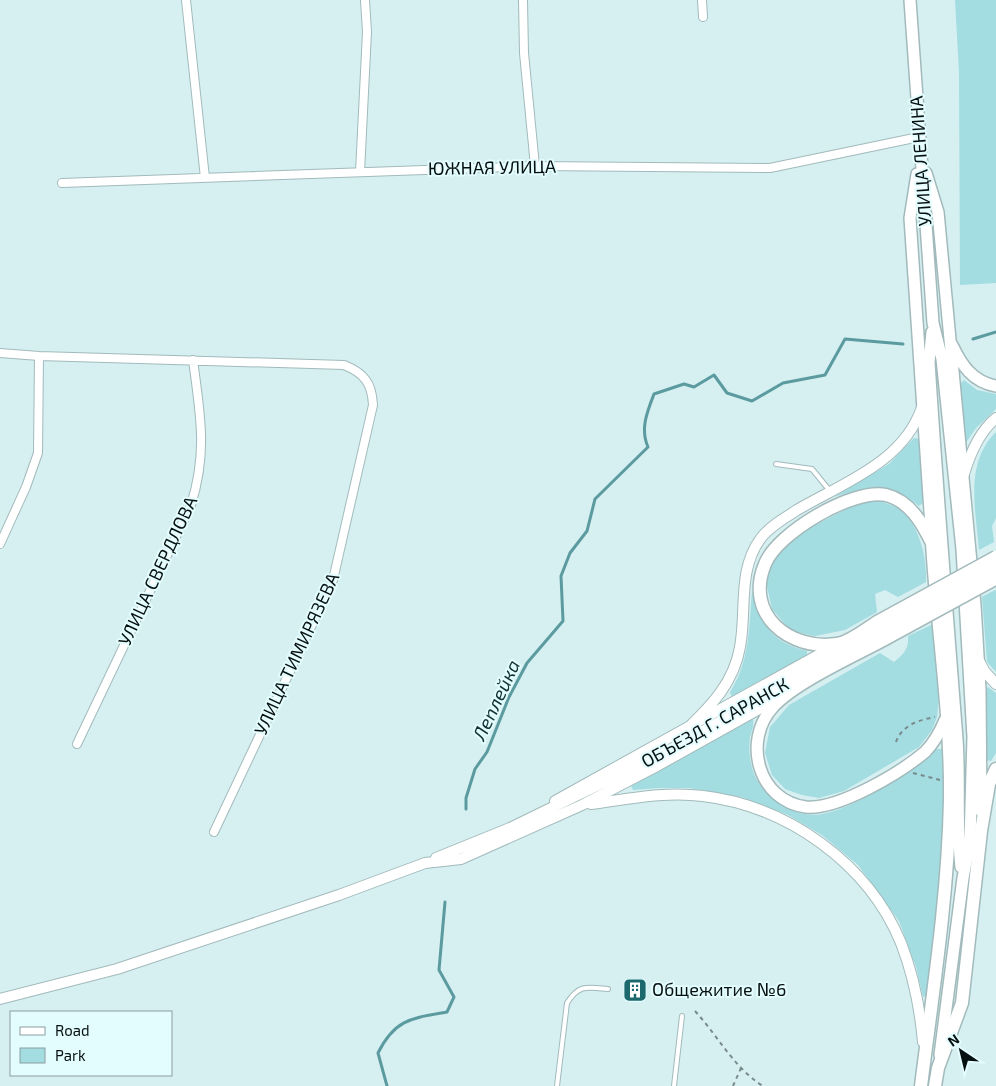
<svg xmlns="http://www.w3.org/2000/svg" width="996" height="1086" font-family="'Exo 2',sans-serif">
<style>
.green{fill:#a3dce1}
.lines{fill:none;stroke-linecap:round;stroke-linejoin:round}
.stream{stroke:#5b9ba0;stroke-width:3}
.service-casing{stroke:#a2babb;stroke-width:6}
.minor-casing{stroke:#a2babb;stroke-width:10}
.tertiary-casing{stroke:#a2babb;stroke-width:12}
.secondary-casing{stroke:#a2babb;stroke-width:14}
.primary-casing{stroke:#a2babb;stroke-width:15}
.path{stroke:#798b8c;stroke-width:2;stroke-dasharray:4 4;stroke-linecap:butt}
.service{stroke:#fff;stroke-width:4}
.minor{stroke:#fff;stroke-width:8}
.tertiary{stroke:#fff;stroke-width:10}
.secondary{stroke:#fff;stroke-width:11}
.primary{stroke:#fff;stroke-width:12}
.tertiary-bridge-casing{stroke:#a2babb;stroke-width:12;stroke-linecap:butt}
.secondary-bridge-casing{stroke:#a2babb;stroke-width:14;stroke-linecap:butt}
.primary-bridge-casing{stroke:#a2babb;stroke-width:15;stroke-linecap:butt}
.tertiary-bridge{stroke:#fff;stroke-width:10}
.secondary-bridge{stroke:#fff;stroke-width:11}
.primary-bridge{stroke:#fff;stroke-width:12}
.labels{text-anchor:middle;stroke-width:4;stroke-linejoin:round;paint-order:stroke}
.street-label{font-size:18px;fill:#071010;stroke:#e3fcfe}
.poi-label{font-size:18px;fill:#071010;stroke:#e3fcfe;text-anchor:start}
.water-label{font-size:19px;font-style:italic;fill:#113234;stroke:#e3fcfe}
</style>
<rect width="100%" height="100%" fill="#d6eff1"/>
<path class="green" d="M955 0H996V283L960 285 959 72Z
M964 380 977 390 996 394V409L976 428 965 444 960 384Z
M996 432V518L992 526 994 542 979 550C976 511 964 463 996 432Z
M914 438 920 439 924 502 919 506C889 482 869 487 834 497L889 464Z
M877 500C885 503 896 506 902 511 920 528 927 558 926 582L898 597 885 590 875 594 877 612 845 630 815 636 791 631 772 609 766 582 775 556 798 534 850 507Z
M995 590 996 591V672L987 662 982 597Z
M752 591C761 624 771 642 807 651V656L732 697 730 692C750 661 749 627 752 591Z
M933 624 939 697 937 717 932 730 919 747 844 791 819 798 802 795 785 789 772 775 765 753 770 727 789 705 880 653 894 662C904 654 909 649 908 636Z
M988 687 996 693V753L991 761 986 760V689Z
M753 719C754 726 752 730 750 737 748 750 750 767 756 778 768 801 797 819 822 814 857 808 909 771 937 749H942C947 832 937 913 927 996L923 997 916 967 899 921 858 865 822 835 788 815 741 797 689 788H659L633 790 631 786Z"/>
<g class="lines">
<path class="stream" d="M973 339 996 332
M466 809V798L475 769 487 752 509 697 527 663 563 621 561 576 570 553 587 531 595 499 648 447C640 429 647 412 654 394L684 384 694 387 714 375 727 393 752 401 783 383 825 375 845 339 903 344
M387 1086 378 1053C395 1019 412 1018 447 1012L454 997 439 970 445 902"/>
<g class="service-casing">
<path id="service" d="M776 464 812 469 830 491
M557 1086 567 1003C579 984 587 987 608 989
M674 1086 682 1016"/>
</g>
<g class="minor-casing">
<path id="minor" d="M186 0 205 178
M523 0 524 53 535 166
M702 0 703 17
M360 172 367 32 365 0
M62 183 535 166 770 168 919 137
M0 353 39 356 344 365C364 373 372 383 373 405L333 580 214 832
M0 544 26 487 38 453 39 356
M77 744 191 505C208 451 200 414 193 360"/>
</g>
<g class="tertiary-casing">
<path id="tertiary" d="M964 474C970 454 979 432 996 418
M979 661 985 672 996 684
M688 728C712 705 734 682 740 647 747 610 737 570 761 538 770 526 785 518 797 510 843 483 904 462 922 407
M555 801 838 644
M591 804C629 799 665 791 703 796 787 806 868 863 901 943 913 974 920 1008 923 1042
M436 858 510 828 662 754 882 630
M0 999 117 969 339 895 425 863 461 859 582 805 657 766 779 698"/>
</g>
<g class="secondary-casing">
<path id="secondary" d="M910 0 933 323 942 359 962 549 973 737 970 841 963 878 940 1055
M926 173 938 212 975 605 980 689 981 811
M917 174 910 218 932 541
M932 332 929 362C937 488 947 613 957 739 960 782 956 824 961 867
M952 345C962 366 973 382 996 386
M886 639C855 656 796 682 773 707 742 741 758 801 806 807 838 810 900 773 925 752 934 743 940 732 945 720"/>
</g>
<g class="primary-casing">
<path id="primary" d="M877 622C866 629 850 642 837 644 789 651 744 614 765 564 777 533 853 488 886 495 910 501 922 523 932 543 937 628 951 714 950 800 948 896 933 991 921 1086
M935 1086 938 1068 962 1003 981 831 989 784 996 769"/>
</g>
<path class="path" d="M896 742C902 725 919 720 935 717
M913 773 940 780
M695 1011C718 1036 734 1068 763 1086
M733 1086 741 1068"/>
<use href="#service" class="service"/>
<use href="#minor" class="minor"/>
<use href="#tertiary" class="tertiary"/>
<use href="#secondary" class="secondary"/>
<use href="#primary" class="primary"/>
<g class="tertiary-bridge-casing">
<path id="tertiary-bridge" d="M882 630 996 568"/>
</g>
<g class="secondary-bridge-casing">
<path id="secondary-bridge" d="M886 639 996 579"/>
</g>
<g class="primary-bridge-casing">
<path id="primary-bridge" d="M877 622 996 557"/>
</g>
<use href="#tertiary-bridge" class="tertiary-bridge"/>
<use href="#secondary-bridge" class="secondary-bridge"/>
<use href="#primary-bridge" class="primary-bridge"/>
</g>
<defs>
<g id="building-square" transform="scale(1.25)"><rect x="-9" y="-9" width="18" height="18" rx="4" fill="#1b686d" stroke="#e3fcfe"/><path d="M-4-6H4V6H1V3H-1V6H-4ZM-2.5-4.3h1.7v1.8h-1.7ZM.8-4.3h1.7v1.8H.8ZM-2.5-1h1.7V.8h-1.7ZM.8-1h1.7V.8H.8Z" fill="#fff"/></g>
</defs>
<g fill-rule="evenodd">
<use href="#building-square" x="635" y="990"/>
</g>
<g class="labels">
<g class="street-label">
<text transform="translate(921 161) rotate(-94)" y="6">УЛИЦА ЛЕНИНА</text>
<text transform="translate(492 168) rotate(-1)" y="6">ЮЖНАЯ УЛИЦА</text>
<text transform="translate(158 571) rotate(-65)" y="6">УЛИЦА СВЕРДЛОВА</text>
<text transform="translate(297 654) rotate(-65)" y="6">УЛИЦА ТИМИРЯЗЕВА</text>
<text transform="translate(715 723) rotate(-29)" y="6">ОБЪЕЗД Г. САРАНСК</text>
</g>
<g class="poi-label">
<text x="652" y="996">Общежитие №6</text>
</g>
<g class="water-label">
<text transform="translate(496 700) rotate(-65)" y="7">Леплейка</text>
</g>
</g>
<rect x="10" y="1011" width="162" height="65" fill="#e3fcfe" stroke="#8b9e9f"/>
<rect x="20" y="1027" width="25" height="8" fill="#ffffff" stroke="#8b9e9f"/>
<text x="55" y="1036" font-size="15" fill="#071010">Road</text>
<rect x="20" y="1048" width="25" height="15" fill="#a3dce1" stroke="#8b9e9f"/>
<text x="55" y="1061" font-size="15" fill="#071010">Park</text>
<g transform="translate(961 1051) rotate(325)" stroke="#e3fcfe" stroke-width="4" paint-order="stroke">
<path d="M0-4L9 19L0 12L-9 19Z" fill="#071010"/>
<text y="-8" font-size="14" font-weight="bold" text-anchor="middle" fill="#071010">N</text>
</g>
</svg>
